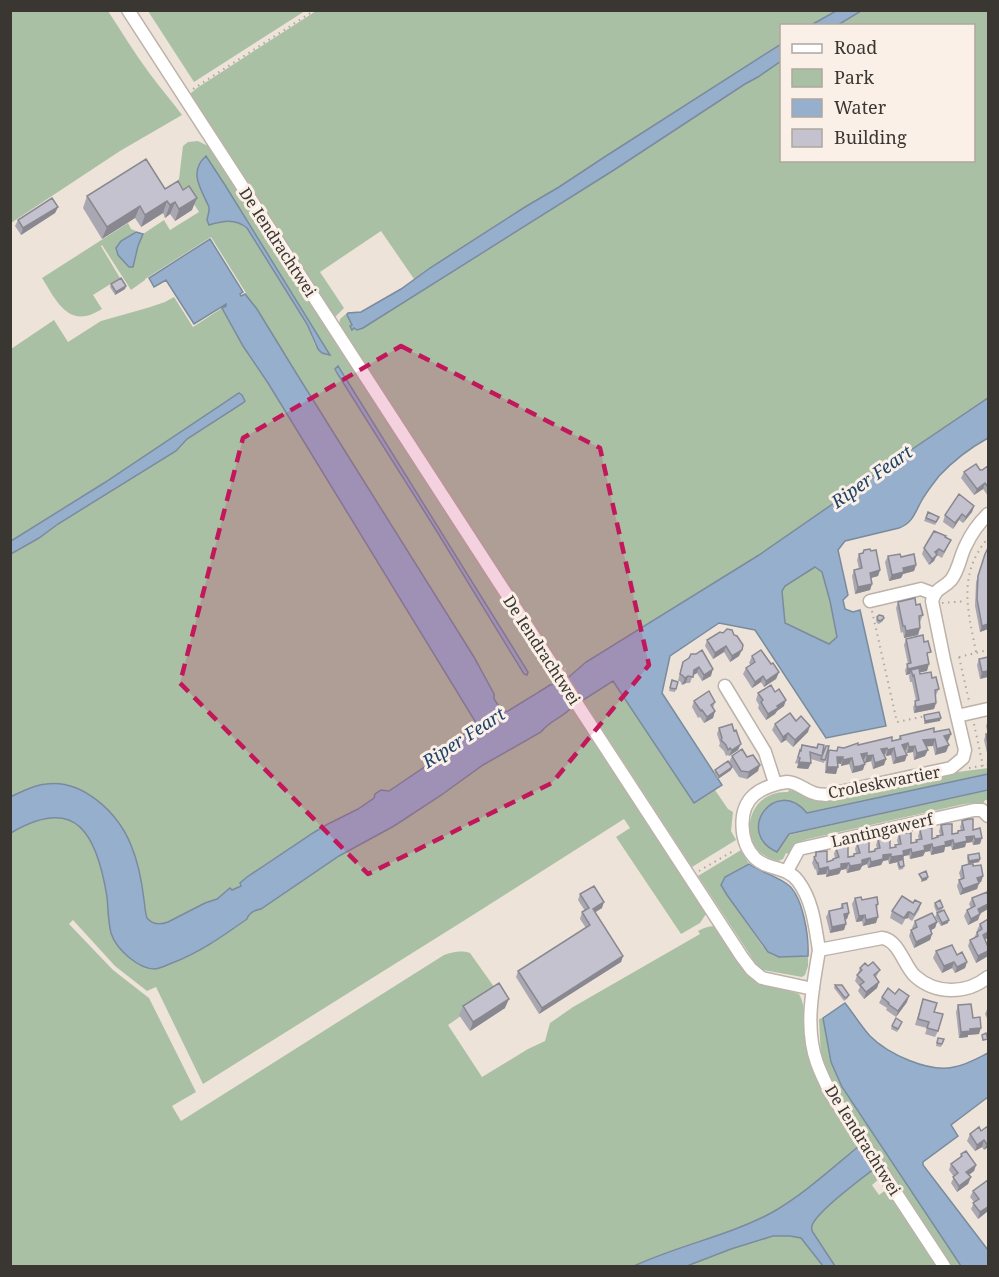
<svg xmlns="http://www.w3.org/2000/svg" width="999" height="1277" font-family="'Noto Serif',serif">
<style>
.green{fill:#aac0a4;fill-rule:evenodd}
.water{fill:#96afcc;stroke:#7a8b9e;stroke-width:1.5;fill-rule:evenodd}
.lines{fill:none;stroke-linecap:round;stroke-linejoin:round}
.minor-casing{stroke:#bcb2a9;stroke-width:15}
.path{stroke:#afa79f;stroke-width:2;stroke-dasharray:1.5 4.5;stroke-linecap:butt}
.minor{stroke:#fff;stroke-width:12}
.wall{fill:#a9a7b1}
.shaded-wall{fill:#898890}
.building{fill:#c4c2ce;stroke:#898890;stroke-width:1.5}
.marked{fill:#c2185b;fill-opacity:0.2;stroke:#c2185b;stroke-width:4.5;stroke-dasharray:12 8;stroke-linejoin:round}
.labels{text-anchor:middle;stroke-width:6;stroke-linejoin:round;paint-order:stroke}
.street-label{font-size:16px;fill:#3a3632;stroke:#fbf0e7}
.water-label{font-size:18px;font-style:italic;fill:#1e436b;stroke:#fbf0e7}
</style>
<rect width="100%" height="100%" fill="#eee3d9"/>
<path class="green" d="M10 11H108C122 32 135 54 150 74 160 88 172 101 182 115L120 151 11 223Z
M148 11H305L194 82Z
M316 11H836L811 25 782 26 781 44 606 156 559 187 525 207 414 279 381 231 320 272 344 308 334 318 190 97 191 93 197 88Z
M861 11H988V398L868 479 837 501 759 555 586 662 568 677 565 671 566 667 563 671 339 326 340 319 347 313V315L354 328H363L614 170 781 61 782 160H974V26L838 25Z
M198 141 206 145 210 144 555 676 550 678 554 679 557 684 555 686 537 692 508 711 503 712 494 699V694L474 657 298 376 257 309 245 294 246 293 211 237 145 279V280L131 290 102 245 101 246 120 278 93 295 102 309C69 330 57 302 42 278L128 223 131 229 136 231 121 241 133 265 138 246 143 234 164 220 170 230 199 212 185 190 180 193 174 184 179 179 183 146 188 142ZM197 179 225 185 329 355 315 345 307 324 247 228C234 218 224 222 209 225L207 220 209 211V207ZM339 367 528 672 527 675 524 674 436 530 337 373 335 369Z
M174 297 193 327 222 308 243 346 268 383 478 726 475 733 389 791 385 790 358 809 326 825 270 861 247 877 242 886 232 890 230 888 217 899 205 903 168 923 154 924 147 918 138 868 131 845 67 785C45 782 31 787 11 797V554L39 538 58 524 176 451 187 439 208 426 239 393 104 483 11 541V349L54 320 68 342 101 321 147 308 165 302Z
M815 567 822 572 830 601 837 637 829 645 785 623 782 590 785 586Z
M614 681 694 803 715 790 728 809 733 812 731 831 736 840 692 867 583 700Z
M572 707 575 712V716L576 713 708 911 700 923 681 934 616 837 630 828 624 819 465 920 203 1084 156 987 147 991 115 966 73 920 69 924 113 970 149 998 196 1092 172 1106 181 1121 444 955C453 952 461 950 470 953L497 991 448 1025 482 1077 528 1049 545 1041 550 1023 573 1007 700 934 698 931C705 927 710 926 718 926L764 985 793 992 799 994C809 1012 802 1034 807 1053 816 1088 840 1117 859 1146 831 1169 803 1195 771 1213 728 1236 679 1245 634 1266H11L10 833C77 794 97 835 107 896 108 908 108 921 111 932 116 949 138 967 155 968 159 969 164 966 168 965 197 954 222 937 247 919 249 913 255 910 261 909L339 856 394 826 440 796 483 765 541 732 544 728 569 711Z
M988 768V774L807 813 797 803 782 800 758 829 762 841 988 790V800H985L982 806 973 803 964 804 808 839 799 842 789 854 786 853 783 859 778 861C735 852 743 790 788 792L789 790C802 792 814 800 828 801L958 772Z
M741 850 749 864 725 877 722 885 727 895 763 947 773 955 779 957 808 956V966L805 975 802 977 763 970 758 967 698 876Z
M823 1018 831 1062 842 1087 961 1266H948L854 1119 830 1077 821 1057 819 1019Z
M874 1169 880 1178 872 1185 879 1195 887 1189 936 1266H835L812 1231C812 1229 811 1227 812 1226 815 1213 862 1179 874 1169Z
M773 1236H790L801 1238 823 1266H687L731 1249Z"/>
<path class="water" d="M836 11H861L838 25H811Z
M781 44V61L758 77 745 84 614 170 363 328 357 330 354 328 352 330 350 326 352 325 347 315 348 313 361 312 401 289 430 268 525 207 559 187 606 156Z
M206 156 225 185 330 355 322 353 318 349 307 324 247 228C235 218 223 221 209 225L207 220 209 211V207C201 189 188 172 206 156Z
M136 232 143 234 138 246 133 267H129L118 255 116 248 121 241Z
M210 239 243 292 240 294 241 296 245 294 257 309 298 376 474 657 494 694V699L503 712 508 711 550 685 554 684 556 685 570 676 586 662 759 555 837 501 868 479 988 398V438C970 448 953 461 939 476 933 484 927 491 922 500 915 512 913 523 899 528L845 541 838 550 848 595 843 600 845 609 853 612 860 610 886 726 826 738 755 630 719 623 670 656 662 693 722 785 694 803 613 681 572 707C564 717 549 721 541 732L483 765 440 796 394 826 339 856 261 909C255 910 249 913 247 919 223 936 199 953 172 963 167 965 161 968 155 969 138 969 116 949 111 933 108 921 108 908 107 897 97 835 77 794 11 833L10 797C22 792 33 785 46 784 83 779 118 813 131 845 138 862 142 882 144 900 145 906 145 912 147 918 153 925 160 925 168 922L205 903 217 899 230 888 232 890 241 886 240 883 247 877 313 833 326 825 358 809 374 798 375 794 381 790 389 791 460 743V738L465 733H475L478 726 268 383 243 346 222 308 226 306V304L194 324 166 280 154 287 149 278ZM815 567 822 572 830 601 837 637 829 644 785 623 782 591 785 586Z
M338 366 528 672 527 675 524 674 436 530 337 373 335 369Z
M239 393 242 395 245 401 243 403 187 439 176 451 58 524 39 538 11 554V541L104 483Z
M988 774V790L789 834 777 852C734 833 775 775 807 813Z
M749 864C761 872 776 876 787 884 803 895 809 937 808 956L779 957 768 952 727 895 721 885 725 877Z
M845 1003C853 1013 861 1026 870 1036 888 1054 929 1073 954 1067 966 1065 978 1058 988 1053V1097L951 1125 958 1136 923 1162V1165L988 1250V1266H961L842 1087 831 1062 823 1018Z
M859 1146 874 1169C862 1178 815 1213 812 1226 811 1227 812 1229 812 1231L835 1266H823L801 1238 790 1236H773L731 1249 687 1266H634C679 1245 728 1236 771 1213 803 1195 831 1169 859 1146Z"/>
<g class="lines">
<g class="minor-casing">
<path id="minor" d="M128 10 557 672 579 707 742 957 751 969 762 978 813 989
M870 601 921 589 934 594
M725 686 765 752 775 783
M957 716 988 709
M787 871 799 849 974 810H982L988 816
M819 950C815 926 813 901 798 881 787 866 767 870 755 858 740 843 737 810 754 795 762 788 777 783 787 782 798 782 806 792 817 794 820 795 823 794 826 795L951 768 963 758 965 750 944 660 932 601C936 587 943 589 951 580 959 570 960 556 966 545 971 534 980 522 988 514
M944 1266 831 1094C826 1084 821 1074 817 1063 804 1027 813 987 819 950L882 938C899 940 904 966 915 976 936 995 967 994 988 977"/>
</g>
<path class="path" d="M193 89 315 10
M942 603 966 601
M872 611 897 722 926 716
M976 652C968 610 957 575 988 538
M959 657 969 701
M959 657 988 650
M974 724 983 766
M969 768 988 765
M699 871 735 850"/>
<use href="#minor" class="minor"/>
</g>
<path class="wall" d="M165 189 192 210 175 221 170 214 165 218 163 213 141 227 135 218 102 239 83 208 87 196Z
M58 207 55 213 21 235 15 226 18 220Z
M111 284 125 289 115 295 110 287Z
M988 466V496L983 489 974 495 961 478 964 472 982 470Z
M974 506 972 512 963 523 959 520 953 529 943 522 945 515Z
M928 512 939 517 935 525 924 521Z
M945 537 951 540 942 558 937 555 934 561 929 565 922 554 924 548Z
M859 554 880 570 878 576 871 578 872 584 870 590 855 594 852 576 854 570 859 569 857 560Z
M985 554 988 629 980 632 975 606 976 582Z
M888 556 901 557 916 565 914 571 903 574 901 578 889 581 885 562Z
M898 602 916 605 923 615 920 622H919L920 628 918 635 904 638 903 632 901 633 896 608Z
M877 617 884 618 883 621 879 624 877 623 876 620Z
M734 635 739 656 730 662 724 652 713 659 705 646 707 640Z
M906 639 928 658 927 671 920 672V674L932 678 939 689 936 695H935L936 703 934 709 914 713 913 707 916 701 912 682H910L909 676 910 674 906 675 905 670 908 664 904 645Z
M752 656 771 664 779 672 776 679 764 687 761 682 752 688 743 674 746 668 751 665 749 663Z
M988 657 980 679 977 665 979 659Z
M689 658 711 676 702 681 697 673 693 675 690 683H686L682 685 680 681H678L681 668 683 662Z
M672 680 678 682 675 692 669 691Z
M758 693 784 706 777 711 775 714 766 720 758 708 759 705 756 700Z
M694 701 715 702 713 708 715 711 713 718 704 723 700 717 698 718 692 707Z
M988 720V757L984 740 986 734H988L986 726Z
M796 721 808 732 793 747 786 740 781 743 772 730 775 724Z
M719 728 734 731 738 750 729 756 728 755 726 756 724 751 719 746 720 743 717 734Z
M934 732 951 734 948 741H947L946 752 935 755 933 746H926L925 756 914 760 913 752 907 753 906 750H905V761L893 764 891 755 886 756 885 754 884 755 886 759 884 765 873 769 871 761 865 763 864 759H863V770L857 772 852 773 849 764 841 766V764L838 763 836 774 825 773 826 756 829 750 836 751 838 747 844 748 858 745 892 741 898 740 900 736Z
M818 744 823 751 826 746H829L824 763 811 759V763L808 769 797 768 798 764 795 763 802 745 817 747Z
M732 756 758 771 747 779 739 777 729 762Z
M732 767 731 770 718 779 714 773 715 770Z
M962 821 973 830 980 844 973 845 972 842 966 843 965 847 952 850 951 846 945 847 944 852 931 855 930 851 925 852 923 856 910 859 909 855 904 856 903 860 904 866 903 869 899 870 897 864 898 862 889 864 888 860 883 861 881 865 868 868 867 864 862 866 860 870 847 873 846 869 841 870 839 874 826 877V874L817 875 816 869 815 870 812 863 816 852 827 862 832 861 833 859 835 858 834 854 836 848 848 857 853 856 854 854 856 853 855 849 857 843 869 852 874 851 875 849H877L876 845 878 839 890 848 895 847V845L898 844 897 840 899 834 911 843 916 842V840H919L918 836 920 830 932 839 936 838 937 836 940 835 939 831 941 825 952 834 957 833 958 831H961L960 827Z
M968 855 980 859 979 862 969 864 983 876 981 882 979 883 977 889 960 895 957 886 959 880 961 879 959 873 962 866 968 864 967 858Z
M580 894 602 908 595 912 623 956 621 962 539 1014 516 977 518 971 586 928 580 919 582 912 585 911 578 900Z
M988 895V909L980 914 978 920 968 925 964 916 967 910 971 908 969 904 972 898Z
M855 898 878 904 877 910 876 923 863 926 862 921 856 922 852 904Z
M913 903H921L919 910 912 921 908 918 905 919 902 925 890 918 892 911Z
M935 903 943 907 942 910 937 913 934 906Z
M842 904 849 913 847 919 845 920 844 930 830 933 826 917 829 911 840 909Z
M937 913 948 923 941 926 935 917Z
M988 919V938L985 939 988 956 976 963 968 946 970 940 974 938 977 932 978 931 977 930 980 924Z
M915 921 937 922 935 928 931 930 932 934 930 940 914 948 909 936 911 930 913 929 912 928Z
M936 951 957 955 967 962 965 968 955 973 952 968 942 973 933 958Z
M868 966 880 970 876 977 879 982 877 988 864 999 858 991 860 987 855 981 860 968Z
M835 985 849 995 848 998 844 1001 834 988Z
M895 994 907 1002 896 1017 886 1010 887 1008 879 1003 882 997Z
M988 999V1020L985 1014 988 1007 987 1005Z
M921 1005 938 1031 935 1037 925 1034 927 1028 915 1025Z
M958 1005 973 1018 979 1034 968 1035V1037L959 1038 956 1012Z
M463 1006 505 1008 470 1031 459 1015Z
M901 1025 897 1032 891 1029 892 1026Z
M944 1039 941 1047 936 1046 937 1041Z
M988 1126V1147L984 1150 982 1147 975 1151 967 1141 970 1134 981 1131Z
M961 1154 976 1165 974 1171 969 1175 971 1177 968 1184 957 1192 951 1183 954 1177 949 1170 951 1164 960 1157Z
M988 1181V1211L978 1219 971 1209 974 1202 970 1197 973 1191Z"/>
<path class="shaded-wall" d="M197 198 192 210 175 221 179 209Z
M167 201 163 213 141 227 145 215Z
M175 202 170 214 165 218 170 205Z
M140 206 135 218 102 239 107 227Z
M58 207 55 213 21 235 23 228Z
M126 286 125 289 115 295 116 292Z
M985 483 983 489 974 495 977 489Z
M974 506 972 512 963 523 966 517Z
M962 514 959 520 953 529 955 523Z
M939 549 934 561 929 565 935 552Z
M916 565 914 571 903 574 901 578 889 581 892 575 903 568Z
M880 570 878 576 867 579 870 573Z
M872 584 870 590 855 594 858 587Z
M988 624V629L980 632 982 626Z
M920 628 918 635 904 638 906 631Z
M726 646 724 652 713 659 715 653Z
M742 650 739 656 730 662 732 656Z
M929 664 927 671 912 674 911 670 910 674 906 675 908 669Z
M699 667 697 673 692 676 694 670Z
M713 669 711 676 702 681 704 675Z
M988 671V677L980 679 982 672Z
M779 672 776 679 764 687 766 681Z
M688 676 686 683 682 685 685 678Z
M763 676 761 682 752 688 755 682Z
M786 700 784 706 777 711 775 714 766 720 768 714 777 706Z
M936 703 934 709 914 713 916 707Z
M715 711 713 718 704 723 707 717Z
M941 718 940 721 924 724 925 721Z
M810 726 808 732 793 747 795 740Z
M788 733 786 740 781 743 783 737Z
M951 734 948 741 942 742 944 736Z
M935 739 933 746 921 747 923 740Z
M908 743 906 750 900 751 902 745Z
M741 744 738 750 729 756 732 750Z
M949 745 946 752 935 755 937 749Z
M915 746 913 752 907 753 909 747Z
M887 748 885 754 879 756 881 749Z
M894 748 891 755 886 756 888 750Z
M928 750 925 756 914 760 917 753Z
M867 753 864 759 858 760 861 754Z
M873 755 871 761 865 763 867 756Z
M907 755 905 761 893 764 896 758Z
M837 757H843L841 764 835 763Z
M852 758 849 764 841 766 843 760Z
M886 759 884 765 873 769 875 763Z
M799 762 811 763 808 769 797 768Z
M865 764 863 770 852 773 854 767Z
M760 765 758 771 747 779 749 772Z
M732 767 731 770 718 779 719 776Z
M827 767H838L836 774 825 773Z
M974 836 972 842 966 843 965 847 952 850 954 844 966 837Z
M982 838 980 844 973 845 975 839Z
M953 840 951 846 945 847 944 852 931 855 933 848 945 842Z
M932 844 930 851 925 852 923 856 910 859 912 853 924 846Z
M911 849 909 855 904 856 902 861 889 864 891 857 903 851Z
M891 854 888 860 883 861 881 865 868 868 871 862 883 855Z
M870 858 867 864 862 866 860 870 847 873 850 866 862 860Z
M980 859 979 862 968 864 969 861Z
M849 863 846 869 841 870 839 874 826 877 829 871 841 864Z
M828 867 826 874 817 875 819 869Z
M983 876 981 882 975 884 977 878Z
M928 877 927 880 921 882 922 879Z
M979 883 977 889 960 895 963 889Z
M604 902 602 908 591 915 593 909Z
M988 904V909L975 916 978 909Z
M908 912H910L908 918 905 919 902 925Z
M849 913 847 919 842 920 844 914Z
M980 914 978 920 968 925 971 919Z
M865 915 862 921 856 922 859 916Z
M878 917 876 923 863 926 866 920Z
M949 920 948 923 941 926 942 923Z
M937 922 935 928 926 933 929 926Z
M846 924 844 930 830 933 832 927Z
M988 932V938L980 941 983 935Z
M932 934 930 940 914 948 916 942Z
M988 951V956L976 963 978 956Z
M623 956 621 962 539 1014 542 1008Z
M954 962 952 968 942 973 944 966Z
M967 962 965 968 955 973 957 967Z
M879 982 877 988 864 999 866 992Z
M909 996 907 1002 896 1017 898 1011Z
M509 999 505 1008 470 1031 473 1022Z
M981 1028 979 1034 968 1035V1037L959 1038 961 1032 970 1029Z
M984 1140 982 1147 975 1151 977 1145Z
M988 1143V1147L984 1150 987 1144Z
M976 1165 974 1171 964 1178 966 1172Z
M971 1177 968 1184 957 1192 959 1186Z
M988 1207V1211L978 1219 980 1212Z"/>
<path class="building" d="M146 159 165 189 178 181 183 190 189 186 197 198 179 209 175 202 170 205 167 201 145 215 140 206 107 227 87 196Z
M52 198 58 207 23 228 18 220Z
M121 278 126 286 116 292 111 284Z
M976 464 980 470H982L988 466V487L985 483 977 489 964 472Z
M959 494 974 506 966 517 962 514 955 523 945 515Z
M928 512 939 517 936 522 926 518Z
M934 531 946 536 945 537 951 540 944 552 939 549 935 552 937 555 932 559 924 548Z
M988 548V624L982 626 977 599 978 576 985 554Z
M870 549 871 551 876 550 880 570 870 573 872 584 858 587 854 570 862 568 859 554 863 553 864 550Z
M900 554 901 557 914 554 916 565 903 568 904 572 892 575 888 556Z
M915 598 916 605 920 604 923 615 919 616 920 628 906 631 905 626H903L898 602Z
M879 615 883 616 884 618 880 621 878 620 877 617Z
M727 629 732 630 734 635 737 636 743 645 742 650 732 656 726 646 715 653 707 640 720 632 723 633Z
M923 635 924 642 928 641 931 652 927 653 929 664 908 669 907 664 911 663 906 639Z
M702 650 713 669 704 675 699 667 694 670 693 677 688 676 685 678 682 675 680 674 683 662 689 658 691 654H696Z
M761 650 771 664 773 663 779 672 766 681 763 676 755 682 746 668 755 662 752 656Z
M988 657V671L982 672 979 659Z
M919 668 920 674 931 672 932 678 936 677 939 689 935 690 936 703 916 707 915 701 919 700 914 675 913 676 911 670Z
M672 680 678 682 676 689 670 688Z
M771 685 775 692 779 689 786 700 777 706 778 708 768 714 761 702 763 700 758 693Z
M709 691 715 702 711 705 715 711 707 717 702 710 701 711 694 701Z
M939 712 941 718 925 721 924 715Z
M790 713 796 721 801 716 810 726 795 740 788 733 783 737 775 724Z
M732 724 734 731 736 730 741 744 732 750 730 748 728 750 726 745 721 740 722 738 719 728Z
M934 728V732L949 729 951 734 944 736 949 745 937 749 935 739 923 740 928 750 917 753 915 746 909 747 908 743 902 745 907 755 896 758 894 748 888 750 887 748 881 749 886 759 875 763 873 755 867 756V753L861 754 865 764 860 766 854 767 852 758 843 760V757H837L838 767H827L829 750 837 751 838 747 844 748 858 743V745L892 737V741L901 739 900 736Z
M986 734H988V744Z
M818 744 824 745 822 756 810 752 811 763 799 762 800 758 798 757 800 750 801 751 802 745 817 748Z
M826 746H829L825 760 821 759Z
M742 749 747 757 753 755 760 765 749 772 741 771 732 756Z
M728 761 732 767 719 776 715 770Z
M968 819H973V830L980 828 982 838 975 839 974 836 966 837 967 841 954 844 953 840 945 842 946 845 933 848 932 844 924 846 925 850 912 853 911 849 903 851 904 855 891 857V854L883 855V859L871 862 870 858 862 860V864L850 866 849 863 841 864V868L829 871 828 867 819 869 818 863H817L814 857 816 856V852L827 851V862L833 860V859L839 857 836 848 848 846V857L854 856V854L860 853 857 843 863 842H869V852L875 851V849L880 848 878 839 884 837H890V848L896 847 895 845 901 844 899 834 905 833H911V843L917 842 916 840 922 839 920 830 926 828H932V839L938 837 937 836 943 835 941 825 947 824H952V834L958 833V831L964 830 962 821Z
M979 853 980 859 969 861 968 855Z
M903 859 904 866 900 867 898 861Z
M969 864H973V866L981 865 983 876 977 878 979 883 963 889 959 880 964 878 962 866Z
M926 871 928 877 922 879 919 874Z
M594 886 604 902 593 909 623 956 542 1008 518 971 590 925 582 912 589 908 580 894Z
M987 892 988 895V904L978 909 980 914 971 919 967 910 975 906 972 898Z
M902 896 913 903 915 900 921 903 914 915 910 912H908L904 918 892 911Z
M861 897 862 900 877 897 878 904 876 905 878 917 866 920 865 915 859 916 855 898Z
M940 900 943 907 938 909 935 903Z
M847 903 849 913 844 914 846 924 832 927 829 911 843 908 842 904Z
M944 910 949 920 942 923 937 913Z
M932 913 937 922 929 926 932 934 916 942 911 930 917 927 915 921Z
M988 919V932L983 935 988 947V951L978 956 970 940 978 936 977 932 982 929 980 924Z
M952 945 957 955 962 952 967 962 957 967 954 962 944 966 936 951Z
M873 962 880 970 874 975 879 982 866 992 860 985 864 982 857 975 862 970 860 968 865 963 868 966Z
M499 983 509 999 473 1022 463 1006Z
M835 985H842L849 995 845 998Z
M888 988 895 994 899 989 909 996 898 1011 888 1004 889 1003 882 997Z
M923 999 937 1003 934 1012 943 1014 938 1031 927 1028 929 1022 918 1019Z
M971 1004 973 1018 980 1017 981 1028 970 1029V1031L961 1032 958 1005Z
M896 1018 902 1022 898 1029 892 1026Z
M986 1033 988 1039 983 1040 982 1035Z
M938 1038 944 1039 942 1044 937 1043Z
M988 1126V1143L987 1144 984 1140 977 1145 970 1134 979 1127 981 1131Z
M966 1151 976 1165 966 1172 971 1177 959 1186 953 1177 958 1173 951 1164 962 1156 961 1154Z
M988 1180V1207L980 1212 973 1203 979 1199 973 1191Z"/>
<path class="marked" d="M401 346 600 448 649 665 552 783 368 874 180 683 243 438Z"/>
<g class="labels">
<g class="street-label">
<text transform="translate(278 242) rotate(57)" y="6">De Iendrachtwei</text>
<text transform="translate(542 650) rotate(57)" y="6">De Iendrachtwei</text>
<text transform="translate(884 782) rotate(-11)" y="6">Croleskwartier</text>
<text transform="translate(882 830) rotate(-13)" y="6">Lantingawerf</text>
<text transform="translate(863 1140) rotate(58)" y="6">De Iendrachtwei</text>
</g>
<g class="water-label">
<text transform="translate(872 477) rotate(-35)" y="6">Riper Feart</text>
<text transform="translate(464 738) rotate(-33)" y="6">Riper Feart</text>
</g>
</g>
<rect width="999" height="1277" fill="none" stroke="#3a3632" stroke-width="24"/>
<rect x="780" y="24" width="195" height="138" fill="#fbf0e7" stroke="#aea69f" stroke-width="1.5"/>
<rect x="792" y="44" width="30" height="9" fill="#ffffff" stroke="#aea69f" stroke-width="1.5"/>
<text x="834" y="54" font-size="18" fill="#3a3632">Road</text>
<rect x="792" y="69" width="30" height="18" fill="#aac0a4" stroke="#aea69f" stroke-width="1.5"/>
<text x="834" y="84" font-size="18" fill="#3a3632">Park</text>
<rect x="792" y="99" width="30" height="18" fill="#96afcc" stroke="#aea69f" stroke-width="1.5"/>
<text x="834" y="114" font-size="18" fill="#3a3632">Water</text>
<rect x="792" y="129" width="30" height="18" fill="#c4c2ce" stroke="#aea69f" stroke-width="1.5"/>
<text x="834" y="144" font-size="18" fill="#3a3632">Building</text>
</svg>
